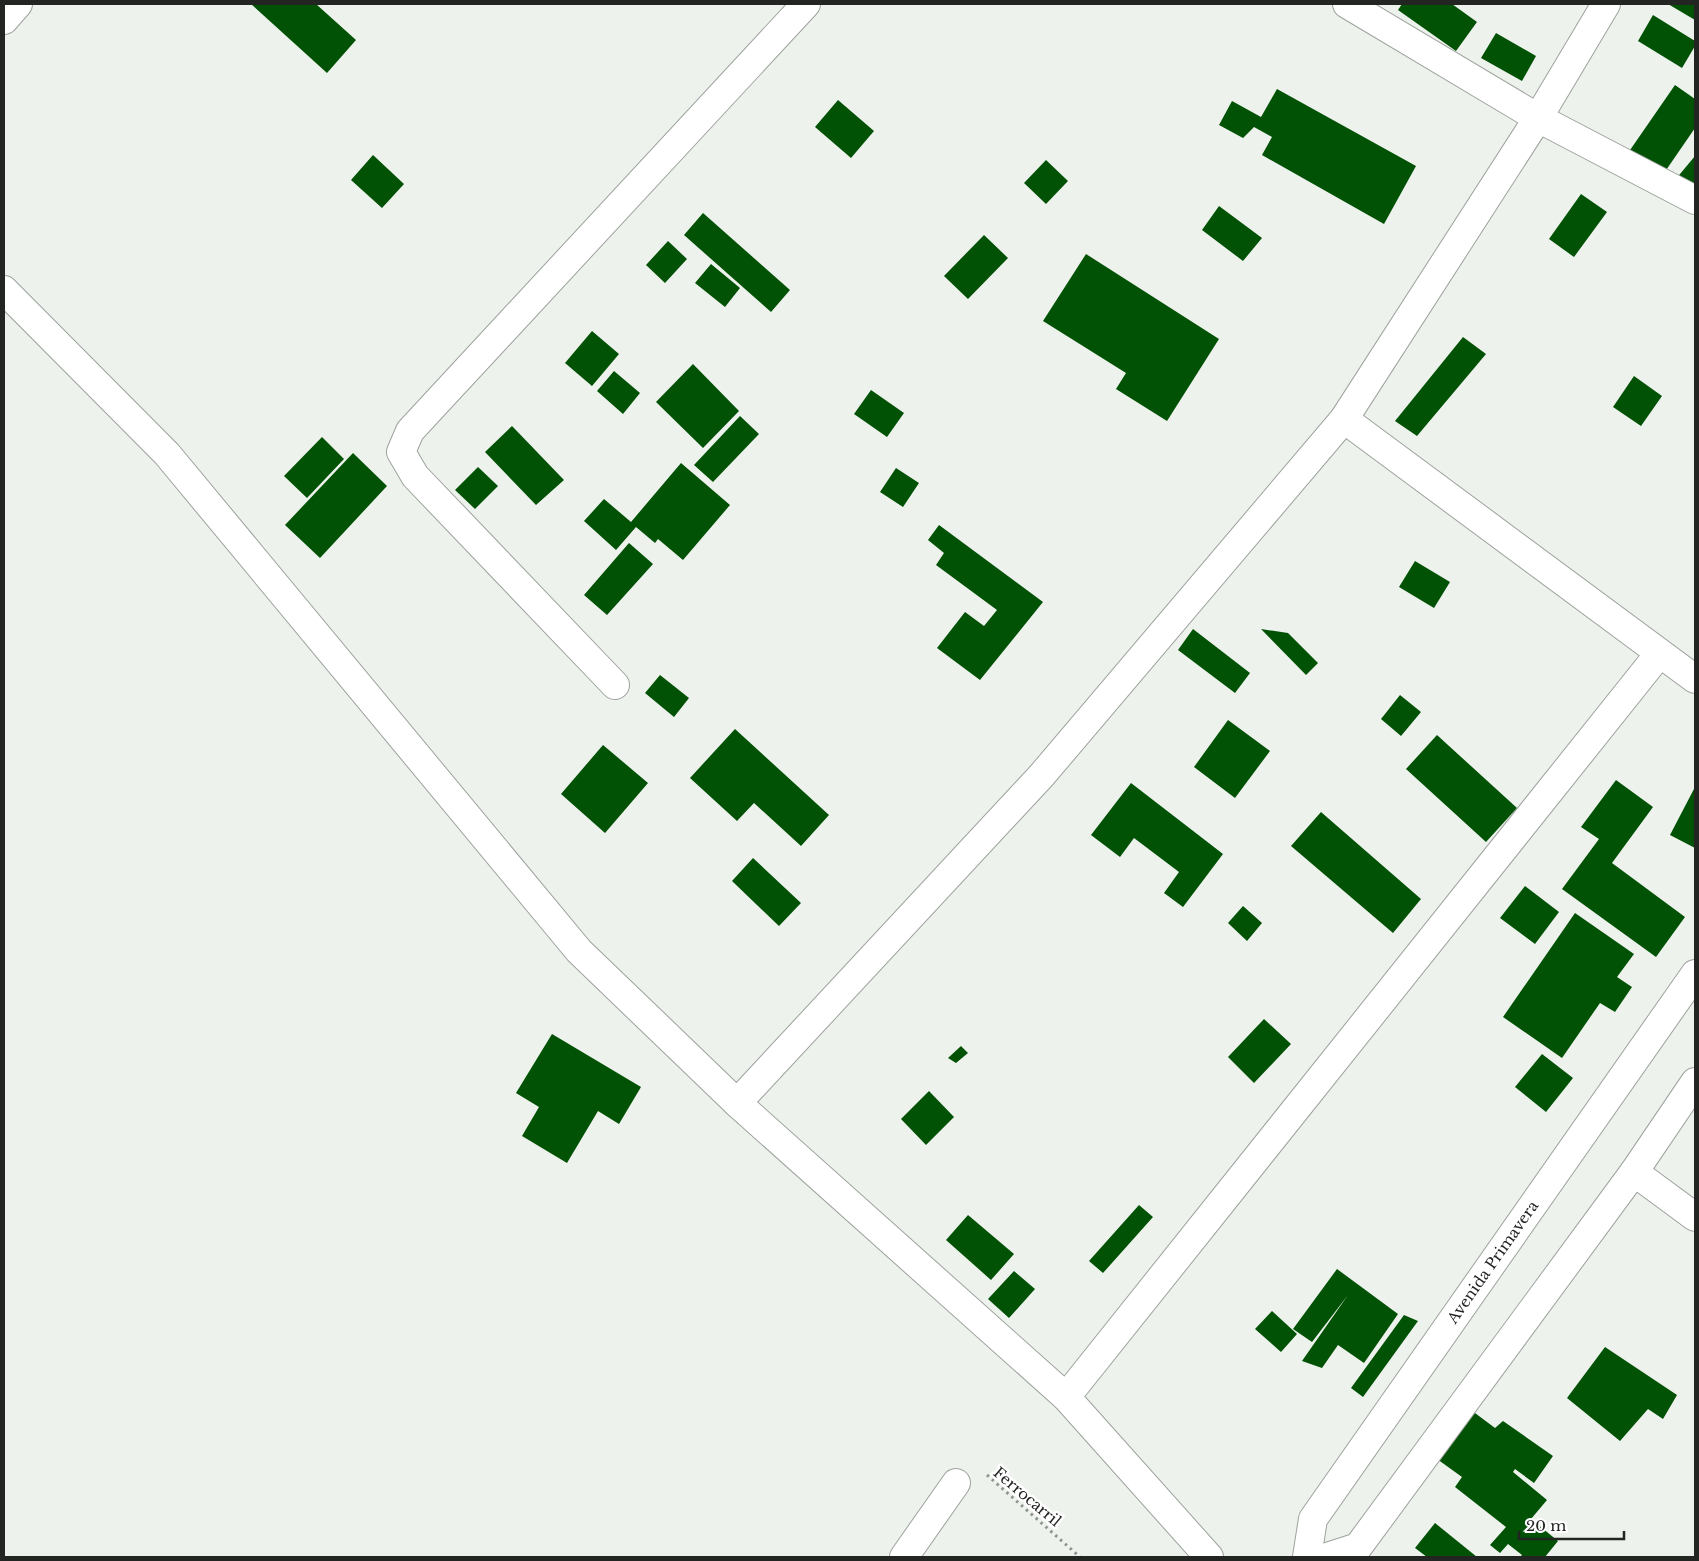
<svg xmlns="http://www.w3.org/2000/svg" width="1699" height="1561" font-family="'Libre Baskerville',serif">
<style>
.building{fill:#025205}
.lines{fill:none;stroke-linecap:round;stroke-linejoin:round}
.minor-casing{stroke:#9da29d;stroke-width:30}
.path{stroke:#909490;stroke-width:3;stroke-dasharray:2.5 4;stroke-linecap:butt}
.minor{stroke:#fff;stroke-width:28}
.labels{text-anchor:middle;stroke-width:5;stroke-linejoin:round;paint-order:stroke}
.street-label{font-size:15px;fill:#232523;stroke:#fff}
</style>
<rect width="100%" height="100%" fill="#edf2ec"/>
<path class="building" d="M251 4H316L356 40 327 73Z
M1402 4H1452L1477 22 1456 51 1398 10Z
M1668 4H1695V20Z
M1653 15 1695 41V46L1682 68 1638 41Z
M1496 33 1536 56 1522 81 1481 58Z
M1675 85 1695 99V128L1662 176 1628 153Z
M1277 89 1416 166 1384 224 1262 155 1272 137 1254 127 1243 138 1219 125 1232 101 1261 117Z
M838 100 874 131 851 158 815 127Z
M373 155 404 184 382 208 351 180Z
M1695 156V197L1675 180Z
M1046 160 1068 181 1046 204 1024 183Z
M1581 194 1607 212 1574 257 1549 239Z
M1219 206 1262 238 1243 261 1202 230Z
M703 213 790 290 771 312 684 235Z
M984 235 1008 258 968 299 944 276Z
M668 241 687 259 665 283 646 265Z
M1086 254 1219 339 1167 421 1116 389 1126 373 1043 321Z
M711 264 740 288 725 307 695 283Z
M592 331 619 354 592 386 565 363Z
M1463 337 1486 354 1417 436 1395 421Z
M693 364 739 411 703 448 656 402Z
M614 371 640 393 623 414 597 391Z
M1634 376 1662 396 1641 426 1613 407Z
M871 390 904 413 887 437 854 414Z
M740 416 759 434 713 482 694 465Z
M512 426 564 480 536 505 485 452Z
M322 437 344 459 307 498 284 476Z
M353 453 387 486 320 558 285 525Z
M681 463 730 505 683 560 658 539 655 543 636 527 616 550 584 521 604 499 631 522Z
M478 467 498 486 475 509 455 490Z
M896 468 919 483 903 507 880 492Z
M939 525 1043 602 980 680 937 648 965 612 984 626 997 610 936 565 944 553 928 540Z
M629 543 653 564 607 615 584 595Z
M1415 561 1450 582 1434 608 1399 587Z
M1193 629 1250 673 1235 693 1178 650Z
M1261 629 1288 633 1318 663 1306 675Z
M660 675 689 698 674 717 645 693Z
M1400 695 1421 712 1401 736 1381 719Z
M1228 720 1270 751 1235 798 1194 767Z
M735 729 829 815 801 846 754 803 737 821 690 778Z
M1437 735 1517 808 1486 842 1406 769Z
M603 745 648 783 605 833 561 794Z
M1616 780 1653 807 1612 863 1685 917 1656 957 1562 889 1599 839 1581 827Z
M1131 783 1223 854 1183 907 1164 893 1179 872 1134 838 1120 857 1091 835Z
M1695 787V848L1670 835Z
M1321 812 1421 899 1393 933 1291 846Z
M753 858 801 903 779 926 732 881Z
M1525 886 1559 912 1535 944 1500 918Z
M1243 906 1262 923 1247 941 1228 923Z
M1575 913 1634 954 1617 977 1632 987 1615 1012 1600 1003 1562 1058 1503 1017Z
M1264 1019 1291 1044 1254 1083 1228 1057Z
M552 1034 641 1087 619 1124 598 1111 567 1163 522 1136 539 1107 516 1093Z
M961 1046 968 1053 956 1063 948 1058Z
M1542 1054 1573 1078 1546 1112 1515 1087Z
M929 1091 954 1117 926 1145 901 1119Z
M1139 1205 1153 1217 1103 1273 1089 1261Z
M968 1215 1014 1254 991 1280 946 1240Z
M1337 1269 1398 1314 1364 1363 1338 1345 1322 1368 1302 1361 1348 1295 1312 1342 1293 1329Z
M1014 1271 1035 1289 1009 1318 988 1299Z
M1272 1311 1297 1334 1281 1352 1255 1329Z
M1404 1315 1418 1321 1363 1397 1351 1388Z
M1605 1347 1677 1395 1663 1419 1648 1409 1620 1441 1567 1398Z
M1471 1410 1495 1428 1503 1421 1553 1456 1534 1483 1515 1469 1513 1472 1547 1500 1531 1519 1558 1541 1545 1557H1520L1522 1555 1508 1544 1500 1553 1490 1545 1506 1527 1455 1487 1462 1477 1437 1459Z
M1435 1523 1477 1557H1427L1415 1548Z"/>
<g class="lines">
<g class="minor-casing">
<g id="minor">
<path d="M1347 4 1538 118 1695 200"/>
<path d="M4 20 18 4"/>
<path d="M4 290 167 454 579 951 737 1103 1066 1397 1209 1557"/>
<path d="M1344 419 1695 679"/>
<path d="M615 685 415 476 401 452 410 431 806 4"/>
<path d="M737 1103 1042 775 1344 419 1538 118 1606 4"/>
<path d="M1634 1172 1695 1217"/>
<path d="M1066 1397 1659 654"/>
<path d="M904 1557 956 1483"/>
<path id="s1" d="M1307 1557 1313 1519 1695 974"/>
<path d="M1327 1557 1358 1547 1634 1172 1695 1082"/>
</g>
</g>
<path class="path" d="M987 1475 1080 1557"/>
<use href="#minor" class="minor"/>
</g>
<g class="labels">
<g class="street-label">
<text dy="5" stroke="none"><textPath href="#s1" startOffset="352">Avenida Primavera</textPath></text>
<text transform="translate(1027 1497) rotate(40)" y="5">Ferrocarril</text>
</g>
</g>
<rect width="1699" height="1561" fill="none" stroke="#232523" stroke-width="10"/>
<path d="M1519 1531v8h105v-8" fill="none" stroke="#232523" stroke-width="2.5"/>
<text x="1526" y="1531" font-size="15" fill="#232523" stroke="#ffffff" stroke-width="4" paint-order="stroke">20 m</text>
</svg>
